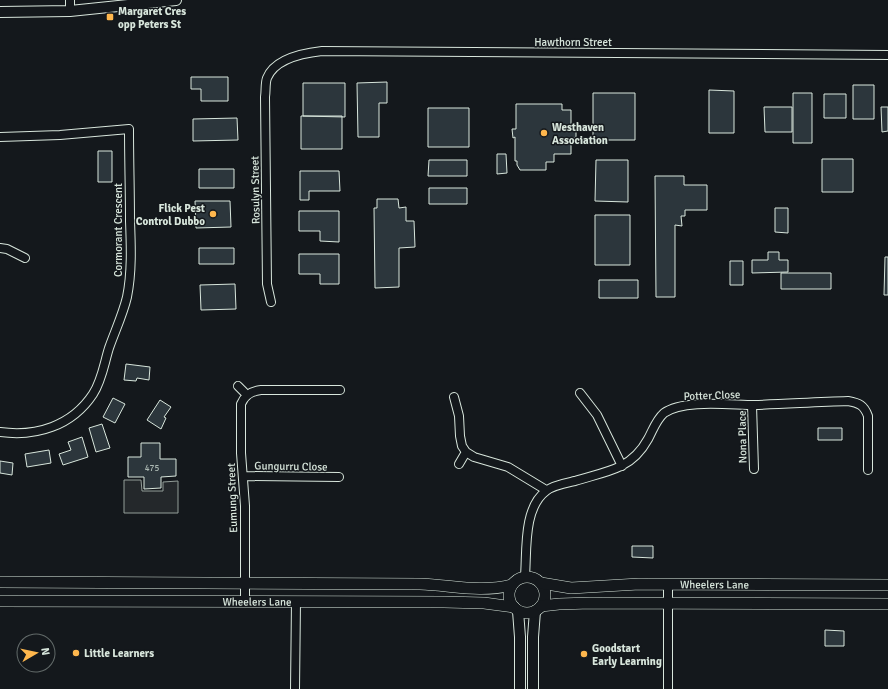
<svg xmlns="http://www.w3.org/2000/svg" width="888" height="689" font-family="Signika,sans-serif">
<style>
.parking{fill:#24282b;stroke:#939e99}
.building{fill:#2c363c;stroke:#d8e6dc}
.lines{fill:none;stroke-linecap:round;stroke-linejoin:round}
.minor-casing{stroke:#d8e6dc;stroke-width:10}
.tertiary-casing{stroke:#d8e6dc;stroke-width:12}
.secondary-casing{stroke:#d8e6dc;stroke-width:12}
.minor{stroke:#14181c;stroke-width:8}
.tertiary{stroke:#14181c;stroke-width:10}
.secondary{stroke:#14181c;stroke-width:11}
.poi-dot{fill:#ffb74d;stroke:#14181c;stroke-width:1.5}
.labels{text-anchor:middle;stroke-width:3;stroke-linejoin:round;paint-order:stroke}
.number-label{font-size:9px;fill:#adbab4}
.poi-label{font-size:11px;font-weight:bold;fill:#d8e6dc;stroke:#14181c;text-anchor:start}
.street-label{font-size:11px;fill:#d8e6dc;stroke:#14181c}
</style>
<rect width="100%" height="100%" fill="#14181c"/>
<path class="parking" d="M124 480H141L142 491H163V482L178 481V513H124Z"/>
<path class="building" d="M191 77H228V101H201V89H191Z
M387 82V103H379V137H358L357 83Z
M303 83H345V117L303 116Z
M853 85H874V119H853Z
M709 90 734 91V133H709Z
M593 93H635V140H593Z
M793 93H812V143H793Z
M824 94H846V118H824Z
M516 104H562V110H571V129H576V138H571V154H554V162H546V170H520L517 165V161H515V137L513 138 512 129H516Z
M764 107H792V132H765Z
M881 107H888V131L882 132Z
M428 108H469V147H428Z
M301 116H342V149H301Z
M237 118 238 140 193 141V119Z
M98 151H112V182H98Z
M497 154H506L507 173 497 174Z
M822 159H853V192H822Z
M429 160H467V176H428Z
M596 160H628V202L595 201Z
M199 169H234V188H199Z
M300 171H339L340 191H309V200H300Z
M655 176H684V185H707V210H685V216H681L682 226 675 225V297H656Z
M429 188H467V204H429Z
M377 199H398L399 208 406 207V221H414L415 247 399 248V287L375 288 374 208H377Z
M195 201H230L231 227 196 228Z
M775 208H788V233L775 232Z
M299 211H339V242L320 241V231H299Z
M595 215H630V265H595Z
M199 248H234V264H199Z
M768 252H779V260H788V272L752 273V260H768Z
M299 254H339V284H320V274H299Z
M885 257H888V295H884Z
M730 261H743V285H730Z
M781 273H831V289H781Z
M599 280H638V298H599Z
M235 284 236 309 201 310 200 285Z
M126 364 150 367 149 380 137 378 136 381 124 380Z
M113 398 125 404 115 423 103 417Z
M160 400 171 407 164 417 166 418 161 429 147 420Z
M102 424 110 448 96 452 89 428Z
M818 428H842V440H818Z
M82 437 88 457 63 465 59 454 71 450 68 442Z
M141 443H160V459H176V476L161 477V488L144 489V477H128V457H141Z
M49 450 51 463 27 467 25 454Z
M0 461 13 463 12 475 0 473Z
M632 546H653V558L632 557Z
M825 630 844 631V646H825Z"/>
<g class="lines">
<g class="minor-casing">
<path id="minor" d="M70 11V0
M0 137 60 135 129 129C129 160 130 190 130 221 131 246 132 272 127 297 123 314 115 331 109 348 104 364 102 380 93 394 72 426 36 437 0 432
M0 248 7 249 25 258
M271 302 267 284 265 97C266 91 265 83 267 78 275 58 304 53 322 51L888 55
M238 386 247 395
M580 393 597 415 622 466
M454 397 459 416 460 436 462 446 466 452 474 457 508 467 546 490
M752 405 754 469
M459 464 466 452
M244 476 339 477
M525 576C527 551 523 508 546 491 553 485 566 483 575 481 590 476 607 473 621 466 633 460 642 450 648 439 653 430 656 420 664 413 683 399 731 405 754 405 785 404 816 402 848 401 859 403 864 405 868 416V470
M245 601V506L241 453V404C245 395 251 391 261 390H340
M295 689 296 601
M668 689V584"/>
</g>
<g class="tertiary-casing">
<path id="tertiary" d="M0 12 70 11 176 0
M518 611 520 637V689
M533 689V637L535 611"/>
</g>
<g class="secondary-casing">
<g id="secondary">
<circle cx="527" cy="595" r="18"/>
<path d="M0 582 420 584C451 585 480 593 512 585"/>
<path id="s1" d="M541 583 571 588 639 584 888 585"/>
<path id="s2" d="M0 601 444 602 484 603 514 607"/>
<path d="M541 606 559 604 590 603 888 604"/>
</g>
</g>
<use href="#minor" class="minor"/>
<use href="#tertiary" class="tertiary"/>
<use href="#secondary" class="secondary"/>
</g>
<g class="poi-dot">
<rect x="106" y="13" width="8" height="8" rx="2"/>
<circle cx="544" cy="133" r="4"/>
<circle cx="213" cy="214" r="4"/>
<circle cx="76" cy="653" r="4"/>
<circle cx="584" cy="654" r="4"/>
</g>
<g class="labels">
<g class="number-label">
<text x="152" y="471">475</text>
</g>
<g class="poi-label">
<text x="118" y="15">Margaret Cres<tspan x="118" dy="13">opp Peters St</tspan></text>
<text x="552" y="131">Westhaven<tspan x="552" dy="13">Association</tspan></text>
<text x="205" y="212" text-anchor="end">Flick Pest<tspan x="205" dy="13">Control Dubbo</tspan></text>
<text x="592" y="652">Goodstart<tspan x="592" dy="13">Early Learning</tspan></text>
<text x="84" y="657">Little Learners</text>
</g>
<g class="street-label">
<text x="573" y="46">Hawthorn Street</text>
<text transform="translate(255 190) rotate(-91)" y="4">Rosulyn Street</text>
<text transform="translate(118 230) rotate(-90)" y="4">Cormorant Crescent</text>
<text transform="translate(712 395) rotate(-2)" y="4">Potter Close</text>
<text transform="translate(742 437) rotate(-91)" y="4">Nona Place</text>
<text transform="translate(291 466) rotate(1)" y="4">Gungurru Close</text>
<text transform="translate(232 498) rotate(-92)" y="4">Eumung Street</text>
<text dy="4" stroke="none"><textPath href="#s1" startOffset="174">Wheelers Lane</textPath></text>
<text dy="4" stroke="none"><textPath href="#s2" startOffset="257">Wheelers Lane</textPath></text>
</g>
</g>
<g transform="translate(36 653) rotate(81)"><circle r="19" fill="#14181c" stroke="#626a69"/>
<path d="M0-3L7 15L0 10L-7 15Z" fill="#ffb74d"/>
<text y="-6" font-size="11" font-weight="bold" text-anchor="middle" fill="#d8e6dc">N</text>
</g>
</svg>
